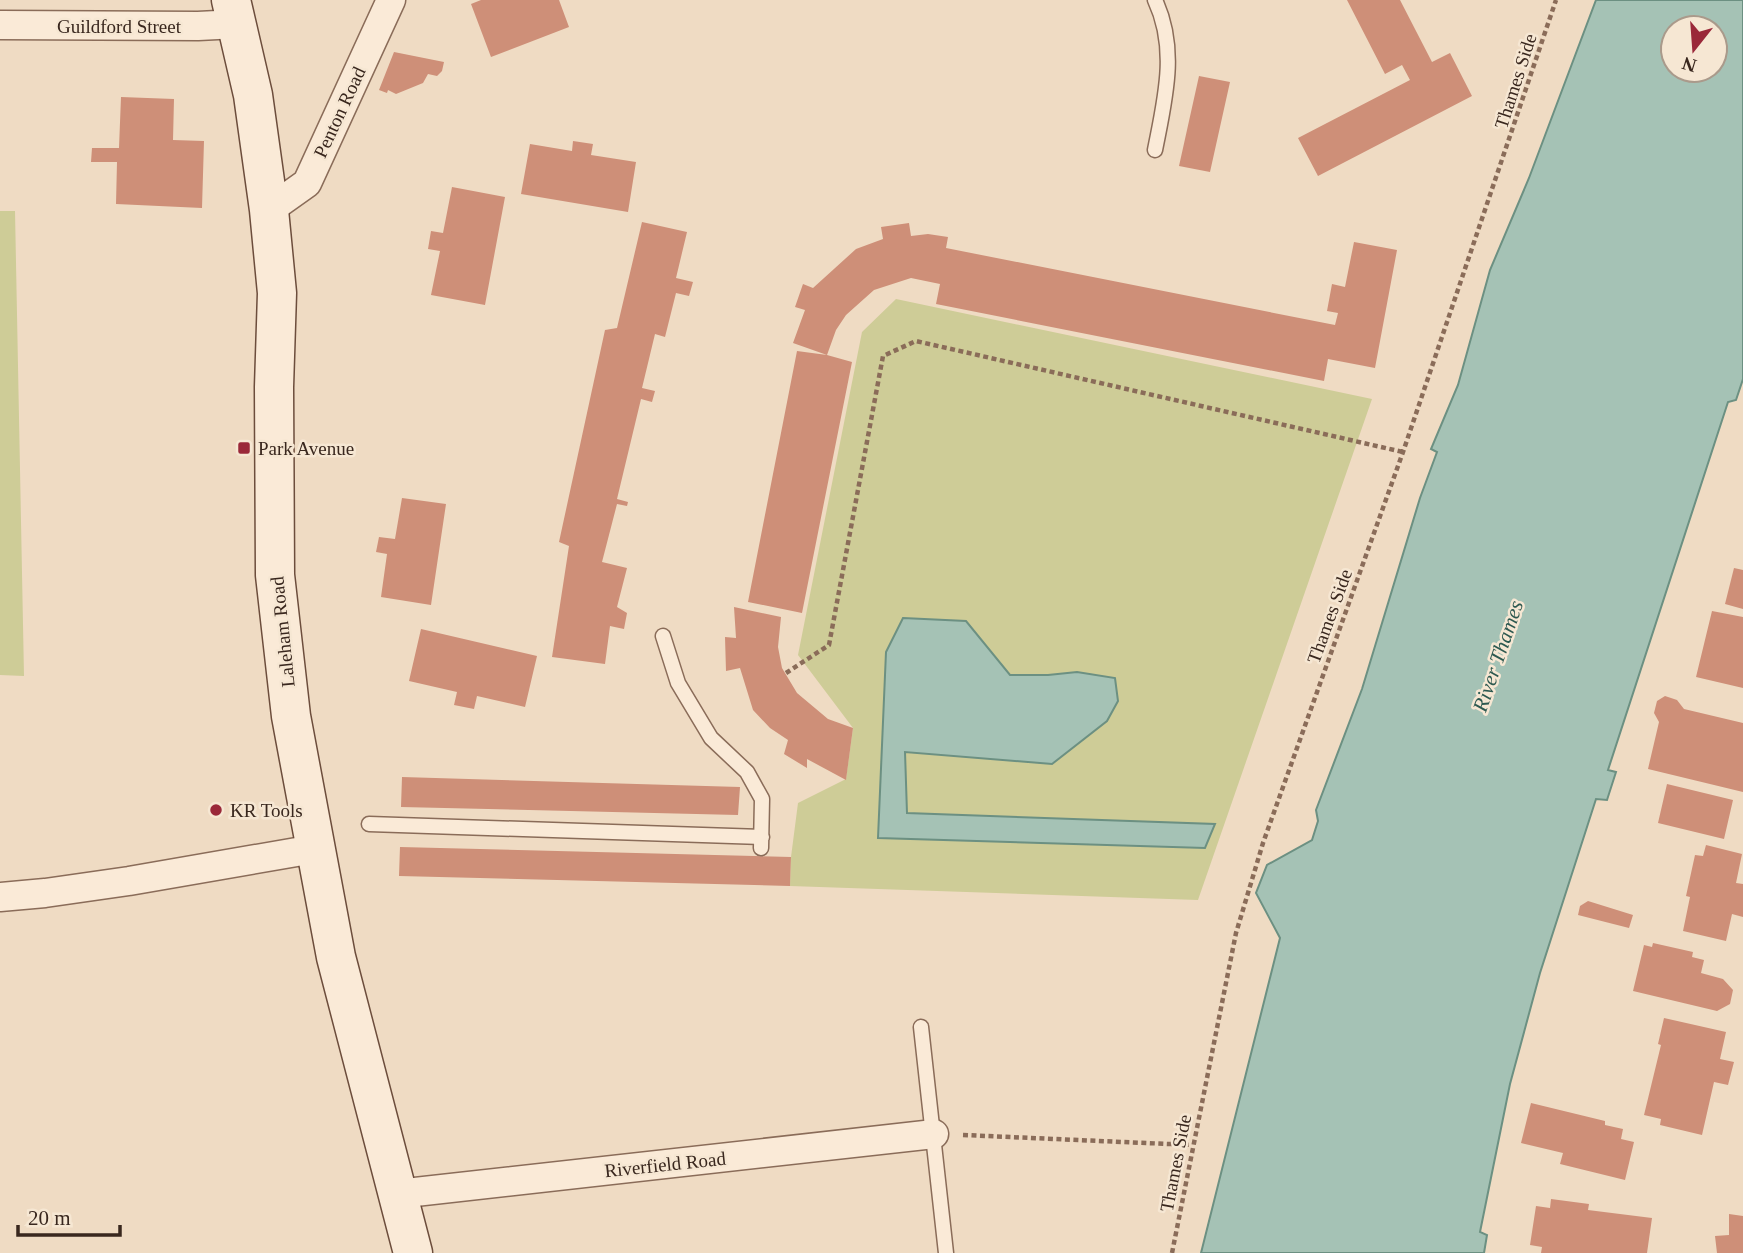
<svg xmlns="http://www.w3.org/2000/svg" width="1743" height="1253" font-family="'Times New Roman',serif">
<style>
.green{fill:#cecc97}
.water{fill:#a5c2b5;stroke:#6c9082;stroke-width:2;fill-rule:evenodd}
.building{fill:#ce8f78}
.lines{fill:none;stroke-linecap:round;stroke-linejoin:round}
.lane-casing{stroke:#8a6c59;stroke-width:17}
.street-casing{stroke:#8a6c59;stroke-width:31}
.secondary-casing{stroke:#6c4d3c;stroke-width:41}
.path{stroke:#8a6c59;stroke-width:4.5;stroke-dasharray:5 3.5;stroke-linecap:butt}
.lane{stroke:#faead7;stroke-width:14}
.street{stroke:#faead7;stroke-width:28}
.secondary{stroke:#faead7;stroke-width:38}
.poi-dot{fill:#9a2839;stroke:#f6e7d3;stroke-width:2.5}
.labels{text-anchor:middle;stroke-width:5;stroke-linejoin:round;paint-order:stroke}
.street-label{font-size:19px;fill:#39271e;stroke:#f6e7d3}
.poi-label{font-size:19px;fill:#39271e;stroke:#f6e7d3;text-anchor:start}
.water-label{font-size:21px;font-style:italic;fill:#2d5950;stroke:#f6e7d3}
</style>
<rect width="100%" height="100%" fill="#efdbc3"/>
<path class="green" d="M0 211H15L24 676 0 675Z
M896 299 1372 399 1198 900 790 886 791 857 798 803 846 779 853 728 798 655 862 332Z"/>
<path class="water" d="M1596 0H1743V379L1736 400 1728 402 1608 770 1616 772 1607 800 1596 799 1540 973 1510 1084 1480 1232 1487 1235 1484 1253H1201L1280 938 1256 893 1267 865 1312 840 1318 821 1316 810 1362 689 1420 498 1437 452 1431 449 1458 385 1490 270 1529 178ZM1715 28V70H1673V28Z
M903 618 966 621 1010 675H1048L1077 672 1115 678 1118 701 1107 721 1052 764 905 752 907 813 1215 824 1205 848 878 838 886 652Z"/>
<path class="building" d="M481 0H559L569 27 491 57 471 4Z
M1347 0H1400L1432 62 1450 53 1472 96 1318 176 1298 138 1410 80 1402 65 1385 74Z
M394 52 444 62 442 71 437 76 428 74 423 83 396 94 388 90 387 93 379 90Z
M1199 76 1230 82 1210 172 1179 166Z
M121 97 174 99 173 140 204 141 202 208 116 204 117 162H91L92 148H119Z
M573 141 593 144 591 155 636 162 628 212 521 194 530 144 572 151Z
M452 187 505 197 485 305 431 295 440 251 428 249 431 231 443 233Z
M642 222 687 232 676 278 693 282 689 296 676 293 665 337 655 334 642 388 655 391 652 402 641 399 617 499 628 502 627 506 617 504 602 562 627 568 617 607 627 613 624 629 610 626 605 664 552 657 569 546 559 542 605 330 617 328Z
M909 223 911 236 928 234 948 237 946 248 1335 325 1338 313 1327 311 1332 284 1345 287 1354 242 1397 250 1375 368 1328 359 1324 381 936 304 940 284 911 278 874 290 846 315 836 330 827 355 852 362 802 613 748 602 797 351 827 355 793 343 805 310 795 307 803 284 813 288 856 249 883 239 881 227Z
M402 498 446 504 431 605 381 597 387 554 376 552 379 537 395 539Z
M1734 568 1743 570V609L1725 604Z
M734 607 781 617 778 647 782 668 797 693 828 719 853 728 846 780 807 759V768L784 754 788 740 770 728 753 710 740 668 726 671 725 637 736 638Z
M1712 611 1743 617V688L1696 677Z
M421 629 537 656 525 707 477 696 474 709 454 705 457 692 409 681Z
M1665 696 1677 700 1684 709 1743 723V792L1648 769 1659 722 1654 713 1657 701Z
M402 777 740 787 738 815 401 807Z
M1667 784 1733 800 1724 839 1658 823Z
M1706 845 1742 854 1736 883 1743 884V917L1732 914 1726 941 1683 931 1690 897 1686 896 1695 855 1703 856Z
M400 847 791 857 790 886 399 876Z
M1588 901 1633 915 1629 928 1578 915 1580 906Z
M1653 943 1693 952 1692 957 1704 960 1701 973 1723 979 1733 990 1730 1004 1717 1011 1633 991 1644 945 1652 947Z
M1664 1018 1726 1032 1720 1059 1734 1062 1728 1085 1714 1082 1702 1135 1660 1125 1661 1119 1644 1115 1661 1045 1658 1044Z
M1531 1103 1605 1121V1125L1623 1129 1621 1139 1634 1142 1625 1180 1560 1164 1563 1153 1521 1143Z
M1551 1199 1589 1204 1588 1210 1652 1218 1647 1253H1541L1542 1247 1530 1245 1536 1206 1550 1208Z
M1729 1214 1743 1216V1253H1717L1715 1236 1729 1235Z"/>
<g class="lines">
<g class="lane-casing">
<path id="lane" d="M1155 0C1178 49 1165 99 1155 150
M663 636 678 683 711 738 747 772 762 799 761 848
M369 824 762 837
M921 1027 946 1253"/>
</g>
<g class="street-casing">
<path id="street" d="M0 25 198 26 237 24
M269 210 307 183 391 0
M0 897 45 893 129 881 314 849
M397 1194 934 1134"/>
</g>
<g class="secondary-casing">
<path id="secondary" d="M231 0 253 95 269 210 277 293 274 387 275 575 291 716 336 957 413 1253"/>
</g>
<path class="path" d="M786 673 829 645 883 356 916 341 1403 452
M963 1135 1192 1145
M1172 1253 1236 933 1263 843 1403 452 1556 0"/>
<use href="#lane" class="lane"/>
<use href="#street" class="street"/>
<use href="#secondary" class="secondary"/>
</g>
<g class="poi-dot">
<rect x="237" y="441" width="14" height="14" rx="3.5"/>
<circle cx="216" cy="810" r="7"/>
</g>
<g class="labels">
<g class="street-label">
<text x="119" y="33">Guildford Street</text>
<text transform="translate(1515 81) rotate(-72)" y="7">Thames Side</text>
<text transform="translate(339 112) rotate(-65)" y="7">Penton Road</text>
<text transform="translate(1329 616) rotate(-70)" y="7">Thames Side</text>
<text transform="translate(282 632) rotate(-96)" y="7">Laleham Road</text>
<text transform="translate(1175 1163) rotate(-79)" y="7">Thames Side</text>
<text transform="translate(665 1164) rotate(-6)" y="7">Riverfield Road</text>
</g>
<g class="poi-label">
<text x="258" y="455">Park Avenue</text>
<text x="230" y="817">KR Tools</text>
</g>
<g class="water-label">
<text transform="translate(1498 656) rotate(-71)" y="7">River Thames</text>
</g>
</g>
<g transform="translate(1694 49) rotate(197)"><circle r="33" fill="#f6e7d3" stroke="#aa9a8b" stroke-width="2"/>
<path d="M0-5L12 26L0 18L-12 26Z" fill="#9a2839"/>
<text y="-10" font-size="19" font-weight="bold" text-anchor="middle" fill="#39271e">N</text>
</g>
<path d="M18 1225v10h102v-10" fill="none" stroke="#39271e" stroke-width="3.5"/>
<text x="28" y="1225" font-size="21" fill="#39271e" stroke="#f6e7d3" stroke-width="5" paint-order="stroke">20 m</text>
</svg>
